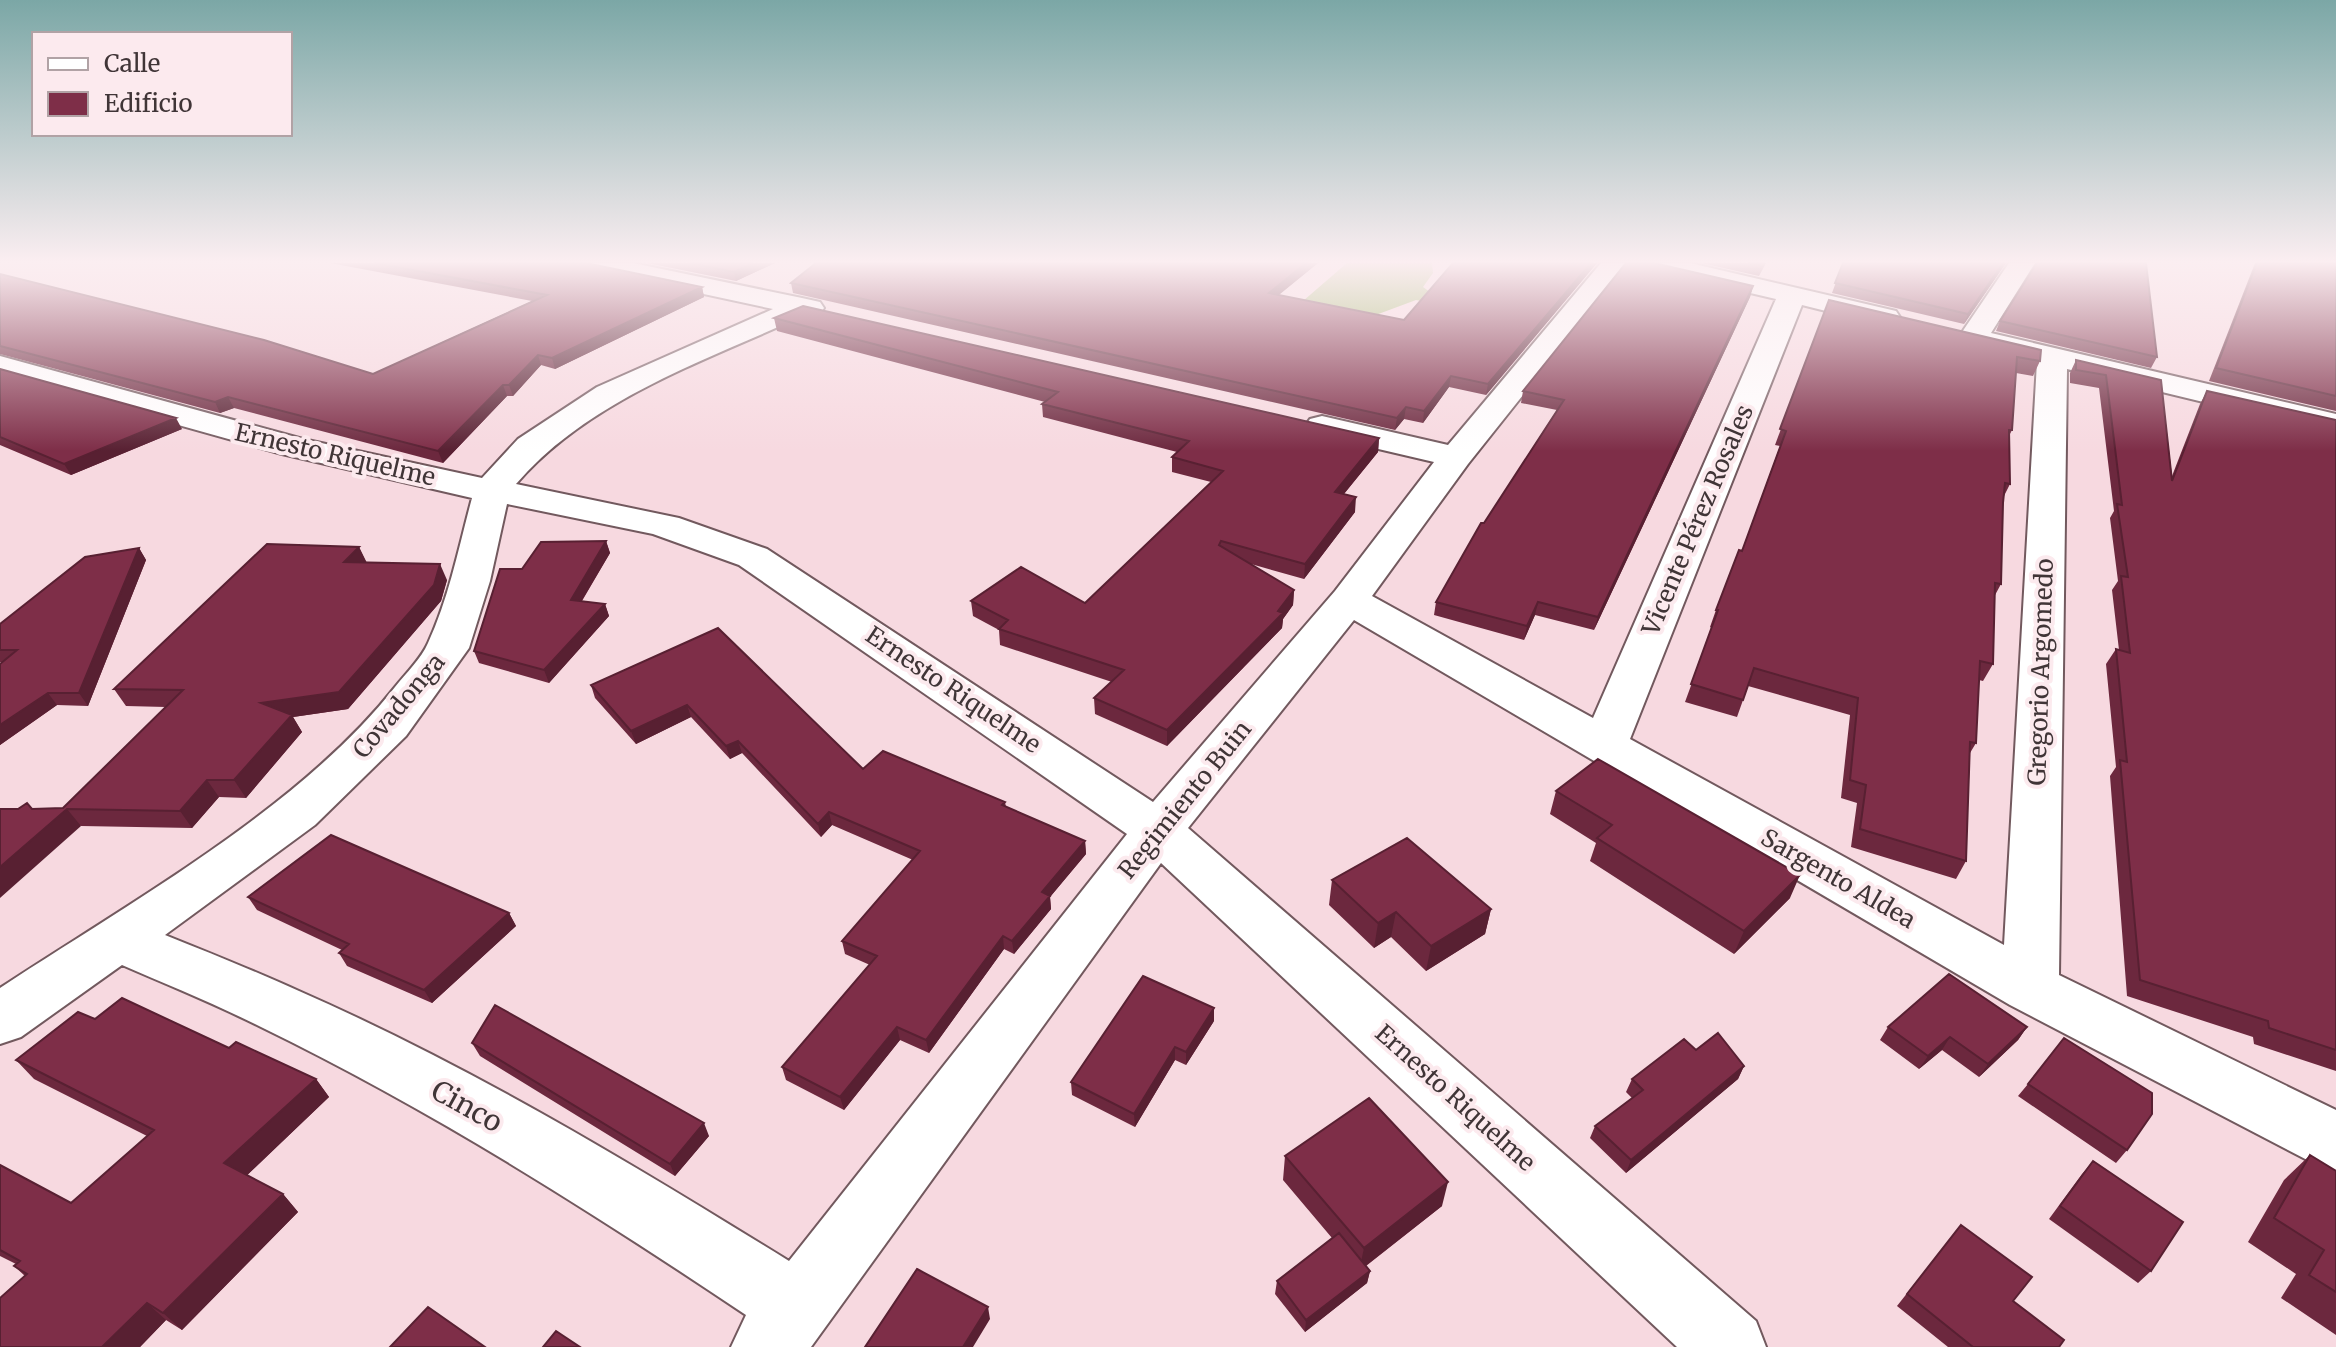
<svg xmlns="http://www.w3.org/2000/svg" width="2336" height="1347" font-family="Merriweather,serif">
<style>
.forest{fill:#98b563}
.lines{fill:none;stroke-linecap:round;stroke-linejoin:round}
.minor-casing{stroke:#72595e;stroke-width:4}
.minor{fill:#fff;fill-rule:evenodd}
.wall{fill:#6c283e}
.shaded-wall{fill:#582032}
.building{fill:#7e2e48;stroke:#582032;stroke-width:2}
.labels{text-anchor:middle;stroke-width:8;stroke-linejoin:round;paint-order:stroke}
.street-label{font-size:24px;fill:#403537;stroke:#fceaee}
.near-street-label{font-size:28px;fill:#403537;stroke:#fceaee}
</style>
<rect width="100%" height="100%" fill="#f7d9e0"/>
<path class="forest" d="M1347 263H1432L1433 273 1423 287 1434 295 1510 318 1416 300 1373 316 1259 339Z"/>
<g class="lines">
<g class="minor-casing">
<path id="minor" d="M584 263H633L802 298 820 302 824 308 820 314 805 315C705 361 589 399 516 484L679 518 767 549 1153 802 1335 591 1434 462 1310 433 1305 426 1310 419 1322 416 1448 445 1601 263H1628L1468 464 1372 596 1593 718 1776 299 1648 269 1644 263H1690L1896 311 1900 317 1896 323 1886 326 1802 305 1630 739 2004 945 2037 362 1963 344 1958 338 2009 263H2035L1991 333 2336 414V434L2067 369 2059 975 2336 1110V1171L2313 1163 2010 1005 1354 620 1188 828 1756 1321 1766 1347H1677L1161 863 811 1347H731L746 1315C589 1210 430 1109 261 1027 215 1004 168 985 122 965L21 1037 0 1044V988C129 903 300 808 395 687 406 673 421 659 428 643 449 598 459 546 472 498L282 454 0 375V356L303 439 482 478 518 439 597 387 773 309 597 271 588 269ZM507 504 653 534 739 565 1127 834 789 1261C631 1163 470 1066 299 991 255 971 210 953 165 935L315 825 406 736 469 648 490 581Z"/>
</g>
<use href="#minor" class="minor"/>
</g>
<path class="wall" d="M330 263H586L702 287 704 297 555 369 541 365 513 396H507L443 463 234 408 220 413 0 354V274L373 374 532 301Z
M647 263H775L736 281Z
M1318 263 1278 295 1404 320 1453 263H1597L1486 395 1449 387 1423 423 1404 419 1395 430 793 293 791 283Z
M1701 263H1766L1759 276Z
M1843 263H2006L1964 324 1832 293Z
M2255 263H2336V411L2209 381Z
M1753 286 1750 297 1594 630 1535 615 1524 640 1434 615 1436 602 1484 523 1557 410 1521 403 1523 391Z
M1829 300 2040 361 2033 376 2016 373 2012 430 2009 436 2010 484 2003 498 2001 584 1994 597 1993 664 1983 681 1979 680 1976 743 1970 753 1966 861 1956 879 1851 847 1857 803 1841 798 1850 715 1748 686 1737 717 1685 702 1712 628 1710 627 1716 610 1742 551 1780 446 1775 445Z
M774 318 1379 438 1378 452 1344 494 1355 512 1304 579 1251 564 1294 590 1293 605 1283 619 1282 628 1167 746 1095 714 1094 698 1112 682 1000 645 999 630 973 616 971 601 1085 603 1211 482 1172 472V457L1177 452 1043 417 1042 404 1045 402 777 331Z
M2000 321 2157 357 2151 368 1996 331Z
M2076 360 2161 380 2172 476 2200 404 2207 391 2336 420V1071L2254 1044 2253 1037 2127 996 2110 776 2116 767 2106 664 2116 649 2119 650 2112 590 2118 581 2110 518 2114 511 2099 388 2070 383V373Z
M0 369 182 429 71 475 0 445Z
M606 541 610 553 582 601 605 604 609 616 549 683 479 663 474 651 522 569Z
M359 547 366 562 447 580 441 601 348 709 293 717 302 732 246 798 219 797 192 828 81 826 32 809 63 808 166 707 126 706 114 689Z
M139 548 146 560 88 706 57 705 0 745V664L2 662H0V624Z
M718 628 863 769 1005 802 1006 807 1085 841 1086 854 1050 897 1051 909 1014 954 1004 949 929 1053 900 1040 844 1110 786 1080 782 1067 870 965 845 954 842 941 913 860 832 825 821 837 742 753 730 759 691 717 636 744 595 698 591 685Z
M1556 791 1790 898 1734 954 1590 861 1596 843 1550 814Z
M1332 880 1491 909 1485 934 1426 971 1391 937 1374 948 1329 905Z
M248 897 509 913 516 926 432 1003 347 966 339 953 342 950 257 910Z
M95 1019 229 1048 316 1079 329 1097 247 1175 283 1194 298 1212 182 1330 166 1320 140 1347H0L25 1276 14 1266 16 1264 0 1256V1165L71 1203 147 1136 34 1079 16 1060Z
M1214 1021 1186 1065 1175 1060 1135 1127 1072 1095 1071 1082Z
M1888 1027H2027L2018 1040 1979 1077 1942 1050 1919 1069 1880 1040Z
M472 1043 709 1136 675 1176 480 1056Z
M1696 1050 1744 1066 1738 1079 1626 1173 1590 1138 1595 1126 1632 1098 1626 1092 1632 1079Z
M2028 1084 2127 1150 2116 1163 2018 1096Z
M2310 1155 2336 1171V1335L2281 1298 2296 1274 2248 1242 2284 1180Z
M1285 1156 1442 1206 1366 1266 1370 1271 1367 1283 1305 1332 1275 1294 1277 1281 1332 1238 1283 1180Z
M2093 1161 2151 1271 2138 1283 2049 1219 2082 1174Z
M1961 1225 2013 1301 2059 1347H1948L1897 1306Z"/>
<path class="shaded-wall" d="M753 263H775L736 281 734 272Z
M1306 263H1318L1268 304 1269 293Z
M1591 263H1597L1486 395 1488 384Z
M2003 263H2006L1964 324 1968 314Z
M1753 286 1750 297 1594 630 1598 617Z
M702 287 704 297 555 369 552 358Z
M538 355 541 365 513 396 509 385Z
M1451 376 1449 387 1423 423 1424 411Z
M503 385 507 396 443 463 438 451Z
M228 397 234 408 220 413 215 402Z
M1406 407 1404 419 1395 430 1397 418Z
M176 418 182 429 71 475 64 464Z
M1379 438 1378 452 1334 506 1335 492Z
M1356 497 1355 512 1304 579 1305 564Z
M606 541 610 553 575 612 571 600Z
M359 547 367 563 344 562Z
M139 548 146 560 88 706 79 693Z
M440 564 447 580 441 601 348 709 293 717 302 732 246 798 234 780 261 703Z
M1294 590 1293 605 1283 619 1282 628 1167 746V730L1278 611Z
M1538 602 1535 615 1524 640 1527 626Z
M605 604 609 616 549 683 544 670Z
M48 693 57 705 0 745V725Z
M687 705 691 717 636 744 631 731Z
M738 741 742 753 730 759 726 746Z
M207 780 219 797 192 828 180 811Z
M67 809 81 826 0 898V867Z
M829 812 832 825 821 837 818 824Z
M1085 841 1086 854 1050 897 1051 909 1014 954 1012 941 1042 892Z
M1800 875 1790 898 1734 954 1744 931Z
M1491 909 1485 934 1426 971 1431 946Z
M1396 912 1391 937 1374 948 1378 923Z
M509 913 516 926 432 1003 424 990Z
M1003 936 1004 949 929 1053 926 1040Z
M1214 1008V1021L1186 1065V1052Z
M897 1027 900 1040 844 1110 840 1097Z
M2027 1027 2018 1040 1979 1077 1988 1064Z
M1950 1037 1942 1050 1919 1069 1928 1056Z
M1175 1047V1060L1135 1127 1134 1114Z
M1744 1066 1738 1079 1626 1173 1631 1160Z
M316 1079 329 1097 240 1182 224 1163Z
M704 1123 709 1136 675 1176 670 1164Z
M1448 1182 1442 1206 1359 1271 1364 1248Z
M283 1194 298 1212 182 1330 163 1313Z
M1370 1271 1367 1283 1305 1332 1306 1320Z
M147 1303 166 1320 140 1347H102Z
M988 1307 990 1319 973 1347H963Z"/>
<path class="building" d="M375 263H586L702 287 552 358 538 355 509 385H503L438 451 228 397 215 402 0 346V274L264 340 373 374 547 295Z
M690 263H753L734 272Z
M816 263H1306L1269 293 1404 320 1453 263H1591L1488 384 1451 376 1424 411 1406 407 1397 418 791 283Z
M1626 263H1654L1753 286 1598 617 1538 602 1527 626 1436 602 1481 523H1484L1564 400 1523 391Z
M1748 263H1764L1763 266Z
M1843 263H2003L1968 314 1835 283Z
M2037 263H2146L2157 357 2000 321Z
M2257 263H2336V396L2216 368Z
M1829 300 2041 350 2040 361 2017 357 2012 430H2009L2010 484 2005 483 2003 503 2001 584 1995 583 1993 664 1980 661 1976 743 1970 742 1966 861 1860 829 1866 785 1850 780 1858 698 1754 668 1743 700 1691 684 1718 610H1716L1739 550 1742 551 1786 431 1780 429Z
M803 306 1379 438 1335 492 1356 497 1305 564 1221 541 1219 545 1294 590 1278 611 1283 613 1167 730 1094 698 1124 670 999 629 1008 620 971 601 1021 567 1085 603 1223 471 1172 457 1189 441 1042 404 1058 392 774 318Z
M2076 360 2161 380 2172 481 2207 391 2336 420V1050L2269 1028 2268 1021 2140 980 2120 760 2127 762 2116 649 2130 653 2121 576 2128 577 2117 504 2122 505 2106 375 2076 370Z
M0 369 176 418 64 464 0 437Z
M606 541 571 600 605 604 544 670 474 651 500 569H522L541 542Z
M267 544 359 547 344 562 440 564 434 585 339 692 261 703 292 715 234 780H207L180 811 67 809 0 867V809H18L27 803 32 809 63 808 183 690 114 689Z
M139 548 79 693H48L0 725V664L17 650H0V624L85 557Z
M718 628 863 769 883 751 1005 802 1002 805 1085 841 1042 892 1050 896 1012 941 1003 936 926 1040 897 1027 840 1097 782 1067 877 956 842 941 920 851 829 812 818 824 738 741 726 746 687 705 631 731 591 685Z
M1598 759 1800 875 1744 931 1597 838 1612 825 1556 791Z
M331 835 509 913 424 990 339 953 349 944 248 897Z
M1407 838 1491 909 1431 946 1396 912 1378 923 1332 880Z
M1949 974 2027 1027 1988 1064 1950 1037 1928 1056 1888 1027Z
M1143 976 1214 1008 1186 1052 1175 1047 1134 1114 1071 1082Z
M122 998 229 1048 236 1042 316 1079 224 1163 283 1194 163 1313 147 1303 102 1347H0V1298L27 1274 14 1266 20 1261 0 1250V1165L71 1203 154 1130 16 1060 78 1012 95 1019Z
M495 1005 704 1123 670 1164 472 1043Z
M1718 1033 1744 1066 1631 1160 1595 1126 1643 1090 1632 1079 1684 1039 1696 1050Z
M2064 1038 2152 1093V1114L2127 1150 2028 1084Z
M1369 1098 1448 1182 1364 1248 1285 1156Z
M2310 1155 2336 1171V1292L2309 1275 2324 1250 2274 1218Z
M2093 1161 2183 1222 2151 1271 2060 1206Z
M1961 1225 2032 1277 2013 1301 2064 1340 2059 1347H1973L1907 1294Z
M1339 1233 1370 1271 1306 1320 1277 1281Z
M917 1269 988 1307 963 1347H865Z
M428 1307 485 1347H390Z
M556 1331 580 1347H543Z"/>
<linearGradient id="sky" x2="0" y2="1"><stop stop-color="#7ba7a6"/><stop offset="0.58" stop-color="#fbeef1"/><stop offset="1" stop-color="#fbeef1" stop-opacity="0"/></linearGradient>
<rect width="2336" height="451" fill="url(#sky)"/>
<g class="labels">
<g class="street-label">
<text transform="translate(335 455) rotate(13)" y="8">Ernesto Riquelme</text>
<text transform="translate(1698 520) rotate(-67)" y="8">Vicente Pérez Rosales</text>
<text transform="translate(2041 672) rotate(-88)" y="8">Gregorio Argomedo</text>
<text transform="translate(953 690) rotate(34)" y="8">Ernesto Riquelme</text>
<text transform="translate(399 706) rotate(-50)" y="8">Covadonga</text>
<text transform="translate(1185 800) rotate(-51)" y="8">Regimiento Buin</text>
<text transform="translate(1838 879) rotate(30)" y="8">Sargento Aldea</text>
<text transform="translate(1455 1098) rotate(42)" y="8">Ernesto Riquelme</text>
</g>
<g class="near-street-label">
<text transform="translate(467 1106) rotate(29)" y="10">Cinco</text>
</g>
</g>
<rect x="32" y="32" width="260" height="104" fill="#fceaee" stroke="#b1a2a5" stroke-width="2"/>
<rect x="48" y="58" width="40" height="12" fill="#ffffff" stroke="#b1a2a5" stroke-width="2"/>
<text x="104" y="72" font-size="24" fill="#403537">Calle</text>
<rect x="48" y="92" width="40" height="24" fill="#7e2e48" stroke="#b1a2a5" stroke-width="2"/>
<text x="104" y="112" font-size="24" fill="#403537">Edificio</text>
</svg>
